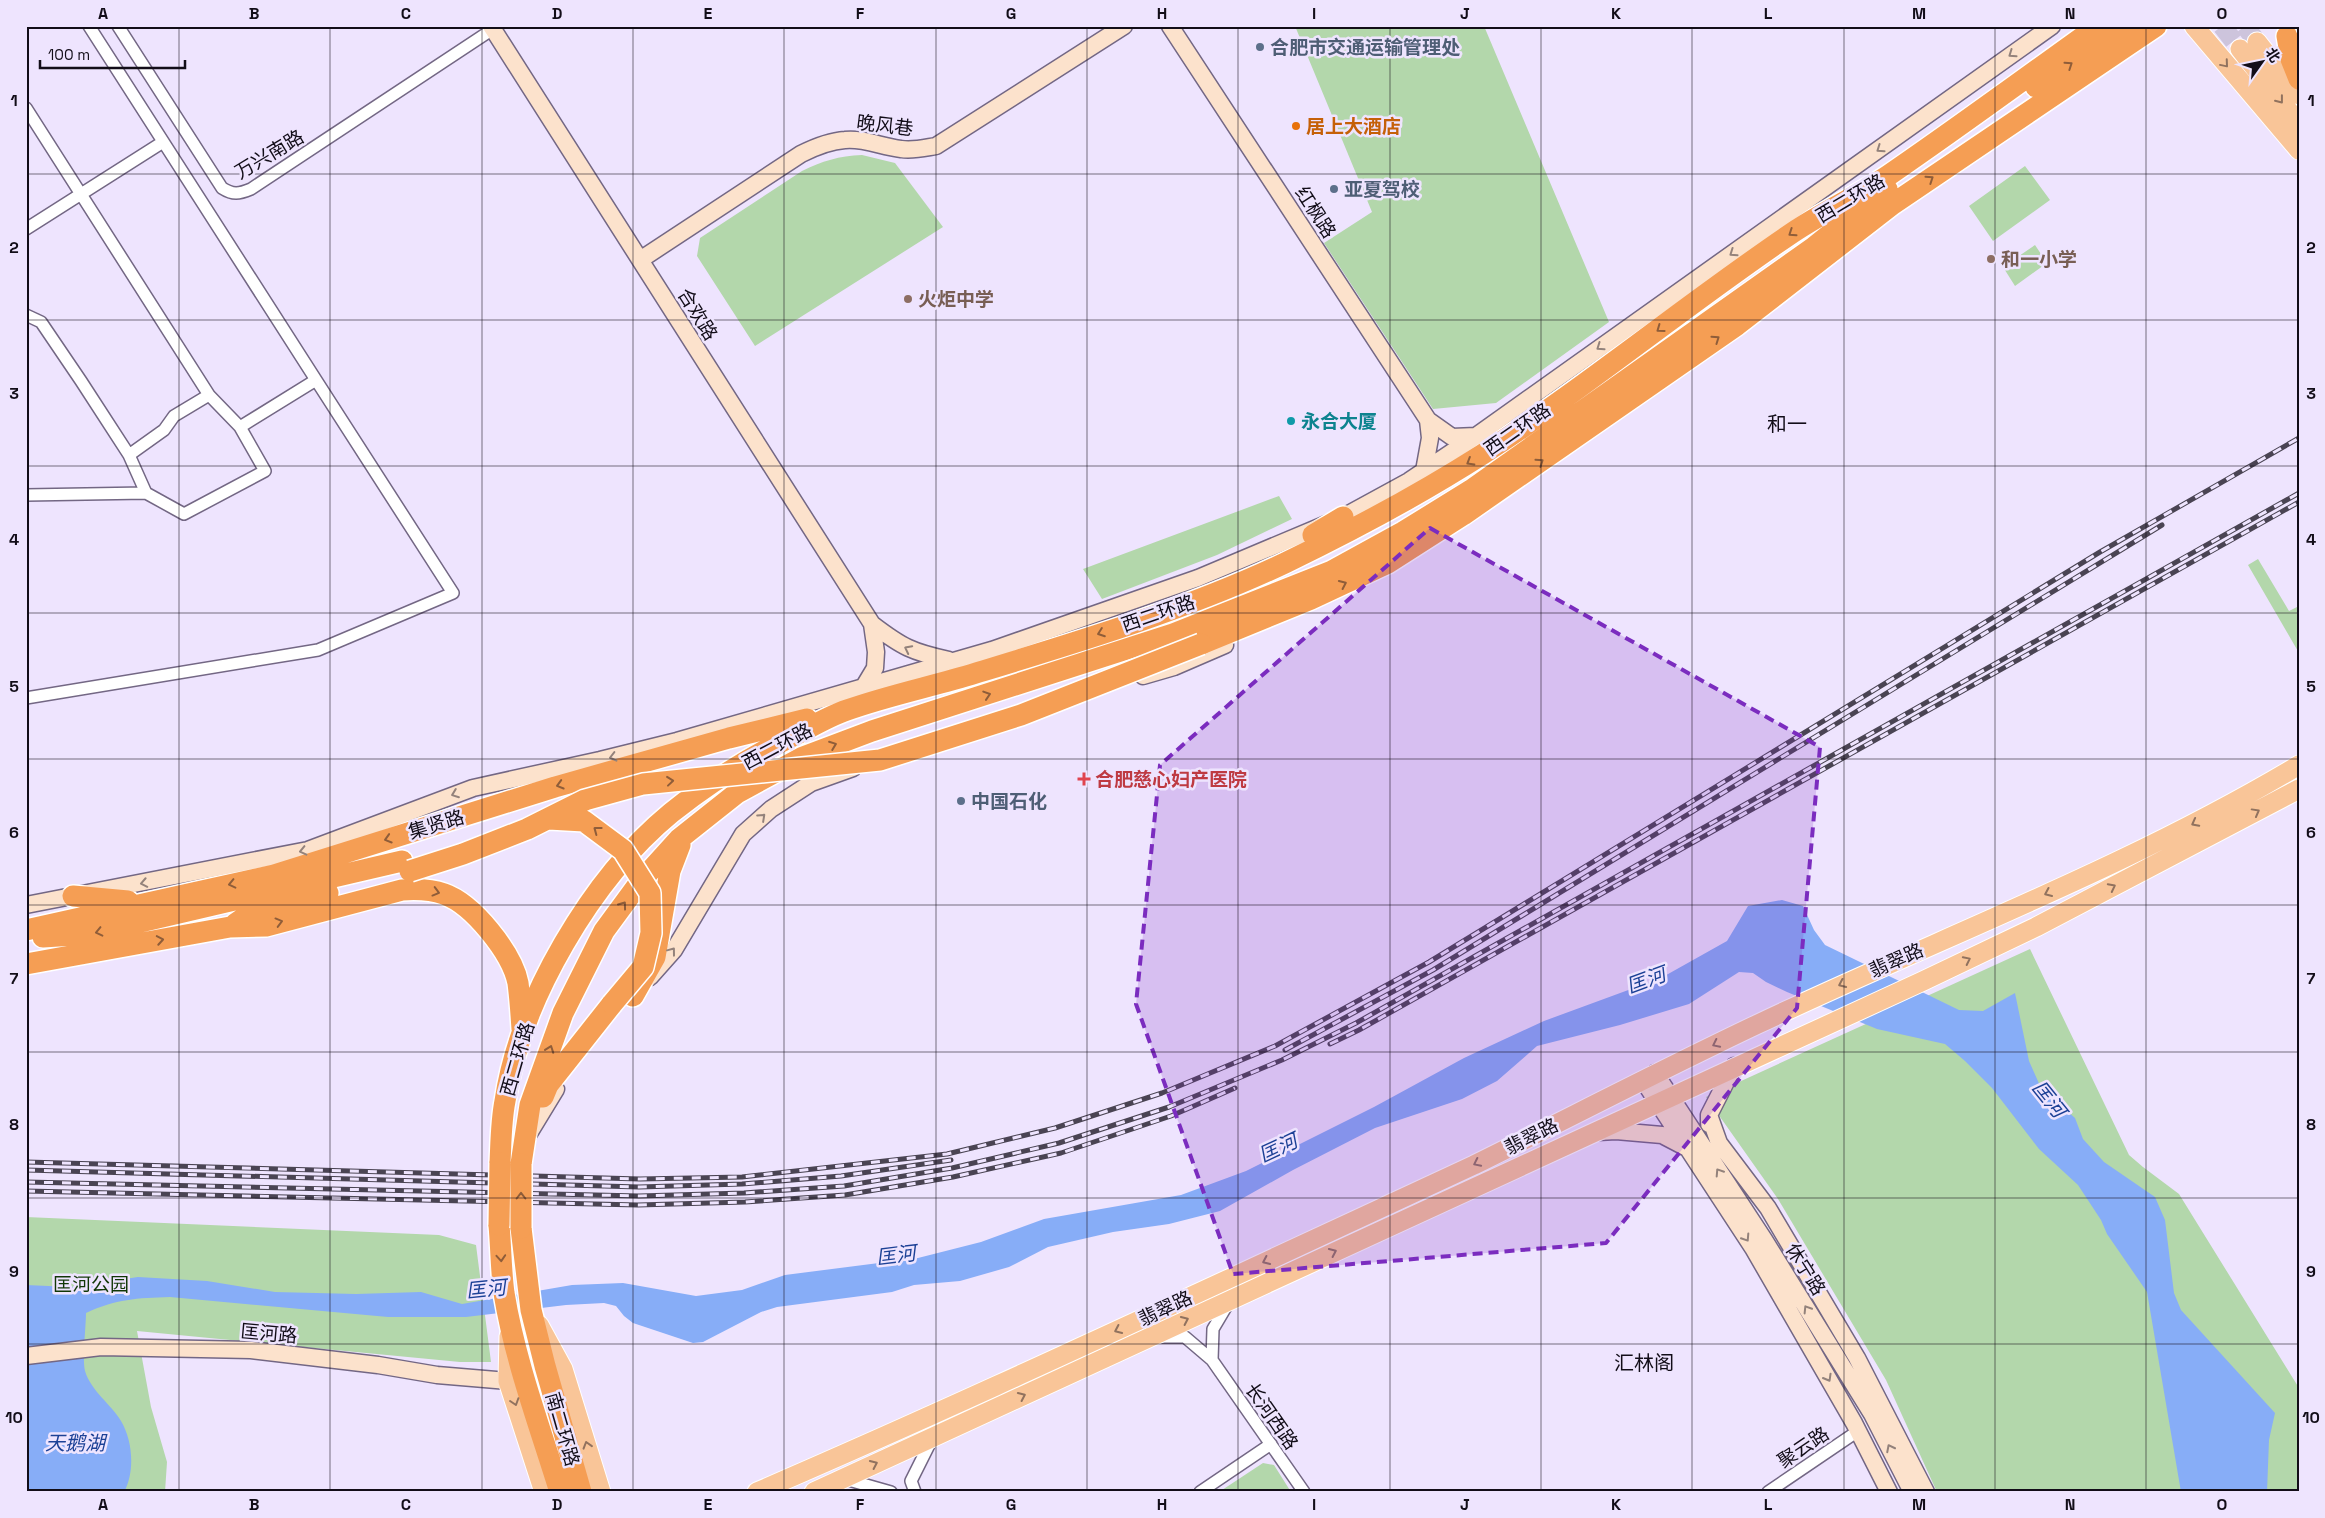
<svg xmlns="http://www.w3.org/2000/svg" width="2325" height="1518" font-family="'Space Grotesk','Noto Sans SC',sans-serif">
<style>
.green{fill:#b3d7ab}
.water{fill:#87adf7}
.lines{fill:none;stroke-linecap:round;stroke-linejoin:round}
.primary-tunnel{stroke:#cdc4dc;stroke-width:19;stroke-dasharray:19 9;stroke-linecap:butt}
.street-casing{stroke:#736784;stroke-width:14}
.secondary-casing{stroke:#736784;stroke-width:19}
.primary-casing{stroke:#fff;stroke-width:21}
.highway-casing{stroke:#fff;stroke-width:24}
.street{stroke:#fff;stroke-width:11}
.secondary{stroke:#fce2cc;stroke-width:16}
.primary{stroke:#f9c598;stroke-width:19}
.highway{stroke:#f59e54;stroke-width:21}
.rail-casing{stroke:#4a4453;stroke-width:5}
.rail{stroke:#eee4fe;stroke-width:3;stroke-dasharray:9;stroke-linecap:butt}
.highway-bridge-casing{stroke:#fff;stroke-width:24;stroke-linecap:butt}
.highway-bridge{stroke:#f59e54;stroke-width:21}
.oneway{stroke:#93827b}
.oneway2{stroke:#91725e}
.oneway3{stroke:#8f5d39}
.marked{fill:#7b2cbf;fill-opacity:0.2;stroke:#7b2cbf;stroke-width:4;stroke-dasharray:10 6;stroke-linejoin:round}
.grid{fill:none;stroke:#120d18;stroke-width:1;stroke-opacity:0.55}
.service-dot{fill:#5c6f8a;stroke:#eee4fe;stroke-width:2}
.food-dot{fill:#e8710a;stroke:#eee4fe;stroke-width:2}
.education-dot{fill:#8d6e63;stroke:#eee4fe;stroke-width:2}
.culture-dot{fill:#0f9aa8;stroke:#eee4fe;stroke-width:2}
.health-dot{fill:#e0444e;stroke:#eee4fe;stroke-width:2}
.labels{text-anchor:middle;stroke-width:5;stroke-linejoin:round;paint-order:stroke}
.service-label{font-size:19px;font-weight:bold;fill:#4e5e75;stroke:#eee4fe;text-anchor:start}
.street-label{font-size:19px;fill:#120d18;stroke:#eee4fe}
.food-label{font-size:19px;font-weight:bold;fill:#c56008;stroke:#eee4fe;text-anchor:start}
.education-label{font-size:19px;font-weight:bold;fill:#785e54;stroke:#eee4fe;text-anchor:start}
.culture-label{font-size:19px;font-weight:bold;fill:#0d838f;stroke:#eee4fe;text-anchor:start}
.health-label{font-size:19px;font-weight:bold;fill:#be3a42;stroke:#eee4fe;text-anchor:start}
.park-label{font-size:19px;fill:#113706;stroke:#eee4fe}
.neighbourhood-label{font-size:20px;fill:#120d18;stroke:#eee4fe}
.water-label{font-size:20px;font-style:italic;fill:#1c4196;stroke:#eee4fe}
.neatline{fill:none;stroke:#120d18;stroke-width:2}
.grid-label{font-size:16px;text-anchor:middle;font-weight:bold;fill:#120d18}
</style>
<rect width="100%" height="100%" fill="#eee4fe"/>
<path class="green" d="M1295 26H1484L1609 322 1496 403 1433 409 1324 243 1372 212Z
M862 155 895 163 943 227 755 346 697 256 700 238 802 171C822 161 839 156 862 155Z
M2025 166 2050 200 1993 241 1969 206Z
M2035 245 2047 263 2015 286 2003 267Z
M1279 496 1292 519 1217 555 1102 599 1083 569Z
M2258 559 2289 611 2299 606V653L2248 565Z
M2030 949 2129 1155 2143 1167 2179 1194 2299 1388V1492H1937L1886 1380 1778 1199 1706 1097Z
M26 1217 439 1235 476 1245 491 1362H460L137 1331 151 1407 167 1462 165 1492H26Z
M1263 1463 1274 1465 1291 1492H1219Z"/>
<path class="water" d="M1782 900 1803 906 1814 930 1825 945 1959 1010 1983 1011 2015 993 2029 1061 2041 1088 2075 1118 2083 1139 2104 1162 2155 1197 2165 1220 2174 1293 2181 1310 2275 1413 2269 1440 2267 1492H2181L2147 1292 2107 1234 2101 1220 2078 1185 2039 1149 1992 1088 1965 1061 1945 1044 1877 1029 1787 992 1766 982 1753 973 1739 972 1689 1004 1620 1025 1537 1046 1497 1081 1462 1099 1375 1128 1293 1170 1220 1211 1169 1224 1113 1232 1048 1247 1009 1267 960 1281 914 1285 892 1292 777 1307 761 1312 703 1342 693 1343 633 1323 624 1316 616 1306 604 1303 566 1305 466 1317H388L170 1297C137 1298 116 1299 86 1313 86 1326 82 1359 85 1371 91 1391 111 1404 121 1421 133 1441 135 1472 124 1492H26V1285L71 1287 138 1277 207 1281 275 1292 356 1294 421 1292 462 1304 572 1285 623 1283 696 1296 742 1290 785 1275 918 1258 981 1242 1044 1219 1181 1195 1246 1171 1374 1107 1464 1058 1544 1021 1661 978 1727 941 1748 906Z"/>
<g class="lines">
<path class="primary-tunnel" d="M2222 26 2240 49
M2245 26 2257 42"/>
<g class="street-casing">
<path id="street" d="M118 26 222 188C233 195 239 194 251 189L493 29
M26 108 209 395
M26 229 163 142
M26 315 41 322 81 381 129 455 146 493
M129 455 164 430 174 416 209 395 240 427
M26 495 146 493 184 514 265 471 240 427 316 380 89 26
M26 698 318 650 453 593 316 380
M1159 1337H1185L1212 1360 1213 1329 1229 1302
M1212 1360 1304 1492
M845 1479 891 1492
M915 1492 911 1481 932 1439
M1200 1492 1271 1444
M1768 1492 1858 1431"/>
</g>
<g class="secondary-casing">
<path id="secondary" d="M491 26 872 624C902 647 912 652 949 660
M1170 26 1428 420 1452 437 1476 436
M640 260 801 154C815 147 829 141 845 140 864 138 882 147 901 149 913 151 924 148 936 146L1124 26
M1424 471 1430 438 1428 420
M1143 676 1174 667 1225 645
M863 688 875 668 876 652 872 624
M26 905 308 850 473 788 600 760 677 741 992 650 1198 578 1343 517 1409 481 1476 436 2052 26
M650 977 674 950 743 834 771 809 811 783 853 768
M1655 1073 1765 1241 1872 1414 1912 1492
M1643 1080 1753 1248 1854 1423 1889 1492
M1709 1115 1719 1143 1768 1208 1857 1358 1926 1492
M1709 1124V1115L1734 1066
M1598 1132 1616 1131 1662 1135 1685 1147
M528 1135 556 1089
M26 1356 101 1347 251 1350 378 1365 437 1375 508 1381"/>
</g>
<g class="primary-casing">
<path id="primary" d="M2194 26 2299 150
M2257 42 2299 95
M2240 49 2299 124
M539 1325 563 1369 601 1492
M509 1336 508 1381 544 1492
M757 1492C917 1423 1075 1350 1233 1277 1313 1239 1394 1203 1474 1165 1569 1118 1663 1069 1758 1024 1939 938 2127 868 2299 765
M814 1492 1923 981 2036 927 2299 789"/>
</g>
<g class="highway-casing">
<path id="highway" d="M2287 36 2291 59 2299 79
M2036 87 2126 26
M1313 535 1343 517
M1201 644 1311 599 1388 563 1463 515 1737 325 1893 204 2156 26
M73 896 128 901
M235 924 251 913 328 893
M26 930 274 875 555 787 729 738 807 719
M43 937 89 934 402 861
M26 964 230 927 266 926 402 890C417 889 430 889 444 894 473 904 512 953 518 983 520 998 521 1014 522 1029
M633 996 655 957 670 871 680 845
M543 1097 548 1085 612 1004
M500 1163C501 1143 501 1121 505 1101 520 1000 592 878 671 813 711 781 755 754 801 732 816 724 832 715 847 710 889 695 934 686 976 673 1078 642 1188 609 1285 563 1353 530 1419 495 1483 454 1589 385 1687 304 1792 233 1823 212 1858 196 1889 175 1959 127 2028 76 2098 26
M521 1164 530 1105 563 1013 604 931 640 882 679 839 737 793 803 757 872 731 1173 634 1332 571 1403 532 1471 490 1814 247 1887 189
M499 1225C501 1247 501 1271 504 1293 515 1361 540 1427 560 1492
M521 1228 531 1310 545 1366 581 1492"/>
</g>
<use href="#street" class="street"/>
<use href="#secondary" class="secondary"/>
<use href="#primary" class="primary"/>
<use href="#highway" class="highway"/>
<g class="rail-casing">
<path id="rail" d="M1330 1044 1359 1030 2299 502
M1285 1050 1433 970 2162 525
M26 1162 640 1179 742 1177 947 1154 1055 1128 1162 1093 1275 1046 1429 962 2100 552 2299 438
M26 1170 639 1187 742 1184 841 1176 951 1160
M26 1182 639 1196 744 1193 844 1186 952 1168 1059 1143 1169 1107 1282 1060 1356 1023 2299 493
M26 1191 638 1205 745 1202 845 1195 953 1177 1061 1153 1171 1116 1235 1088"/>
</g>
<use href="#rail" class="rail"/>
<g class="highway-bridge-casing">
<path id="highway-bridge" d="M549 819 584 821 623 850 650 893 651 933 643 967 612 1004
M410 871 463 854 527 829 585 800 643 784 880 760 1021 715 1201 644
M499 1225 500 1163
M521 1228V1164"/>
</g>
<use href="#highway-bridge" class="highway-bridge"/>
</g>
<defs><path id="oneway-chevron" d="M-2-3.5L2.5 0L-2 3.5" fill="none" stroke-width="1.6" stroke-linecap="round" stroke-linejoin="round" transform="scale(1.25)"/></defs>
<g class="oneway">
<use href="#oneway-chevron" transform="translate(2012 54) rotate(145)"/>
<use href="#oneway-chevron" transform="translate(1880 149) rotate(145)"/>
<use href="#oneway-chevron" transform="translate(1733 253) rotate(145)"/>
<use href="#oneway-chevron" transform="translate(1600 347) rotate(145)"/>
<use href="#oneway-chevron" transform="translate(908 649) rotate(-153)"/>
<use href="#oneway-chevron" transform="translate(613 757) rotate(166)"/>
<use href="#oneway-chevron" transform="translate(455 794) rotate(159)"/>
<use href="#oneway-chevron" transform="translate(762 817) rotate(-43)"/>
<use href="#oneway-chevron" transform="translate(303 851) rotate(167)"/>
<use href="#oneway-chevron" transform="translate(144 883) rotate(169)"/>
<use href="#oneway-chevron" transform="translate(672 951) rotate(-53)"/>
<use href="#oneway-chevron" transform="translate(1719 1172) rotate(-123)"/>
<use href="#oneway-chevron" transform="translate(1746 1238) rotate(57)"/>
<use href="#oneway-chevron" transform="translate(1807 1309) rotate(-122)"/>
<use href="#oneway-chevron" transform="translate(1828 1378) rotate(60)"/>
<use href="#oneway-chevron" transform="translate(1890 1448) rotate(-117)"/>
</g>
<g class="oneway2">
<use href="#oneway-chevron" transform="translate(2225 64) rotate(50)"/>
<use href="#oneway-chevron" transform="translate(2280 100) rotate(52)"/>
<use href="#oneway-chevron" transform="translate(2256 812) rotate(-29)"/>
<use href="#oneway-chevron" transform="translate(2195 823) rotate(152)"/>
<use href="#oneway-chevron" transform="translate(2112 887) rotate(-27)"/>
<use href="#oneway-chevron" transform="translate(2048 893) rotate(156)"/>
<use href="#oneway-chevron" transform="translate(1967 960) rotate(-26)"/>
<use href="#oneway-chevron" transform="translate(1842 984) rotate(155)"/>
<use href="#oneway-chevron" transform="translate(1716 1044) rotate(154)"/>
<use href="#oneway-chevron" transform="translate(1477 1163) rotate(154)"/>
<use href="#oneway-chevron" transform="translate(1333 1252) rotate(-25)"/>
<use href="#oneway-chevron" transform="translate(1266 1261) rotate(155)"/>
<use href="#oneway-chevron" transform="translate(1185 1320) rotate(-25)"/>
<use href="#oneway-chevron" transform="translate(1118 1330) rotate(155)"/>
<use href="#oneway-chevron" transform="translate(1022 1396) rotate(-25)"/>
<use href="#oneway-chevron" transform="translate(515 1402) rotate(72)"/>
<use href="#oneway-chevron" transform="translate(587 1445) rotate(-107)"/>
<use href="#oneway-chevron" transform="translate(874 1464) rotate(-25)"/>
</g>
<g class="oneway3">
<use href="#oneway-chevron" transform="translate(2069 65) rotate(-34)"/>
<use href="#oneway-chevron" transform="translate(1930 179) rotate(-34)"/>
<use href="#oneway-chevron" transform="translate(1792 233) rotate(146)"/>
<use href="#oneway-chevron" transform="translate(1660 329) rotate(144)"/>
<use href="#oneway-chevron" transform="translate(1716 339) rotate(-35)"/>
<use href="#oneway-chevron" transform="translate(1470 462) rotate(149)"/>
<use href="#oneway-chevron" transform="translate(1540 462) rotate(-35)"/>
<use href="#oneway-chevron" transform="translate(1343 584) rotate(-25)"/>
<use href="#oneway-chevron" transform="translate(1101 633) rotate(160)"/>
<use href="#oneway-chevron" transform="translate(987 695) rotate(-18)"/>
<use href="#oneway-chevron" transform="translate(833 745) rotate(-21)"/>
<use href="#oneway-chevron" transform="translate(670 781) rotate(-6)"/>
<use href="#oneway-chevron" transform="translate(560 785) rotate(164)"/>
<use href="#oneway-chevron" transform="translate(597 830) rotate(-143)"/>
<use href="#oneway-chevron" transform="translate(388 839) rotate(163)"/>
<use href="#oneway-chevron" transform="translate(232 884) rotate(167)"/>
<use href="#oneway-chevron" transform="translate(436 892) rotate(15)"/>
<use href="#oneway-chevron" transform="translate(623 905) rotate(-54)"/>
<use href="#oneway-chevron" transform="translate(279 922) rotate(-15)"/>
<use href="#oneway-chevron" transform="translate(99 932) rotate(167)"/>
<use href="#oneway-chevron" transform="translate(160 940) rotate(-10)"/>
<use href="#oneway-chevron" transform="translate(550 1049) rotate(-70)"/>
<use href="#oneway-chevron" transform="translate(521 1196) rotate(-90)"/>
<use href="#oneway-chevron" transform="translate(501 1258) rotate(86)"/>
</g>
<path class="marked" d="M1430 528 1820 747 1797 1008 1606 1243 1233 1274 1136 1004 1160 765Z"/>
<path class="grid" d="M179 26V1492M330 26V1492M482 26V1492M633 26V1492M784 26V1492M936 26V1492M1087 26V1492M1238 26V1492M1390 26V1492M1541 26V1492M1692 26V1492M1844 26V1492M1995 26V1492M2146 26V1492M26 174H2299M26 320H2299M26 466H2299M26 613H2299M26 759H2299M26 905H2299M26 1052H2299M26 1198H2299M26 1344H2299"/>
<g class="service-dot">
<circle cx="1260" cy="47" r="5"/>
<circle cx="1334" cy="189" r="5"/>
<circle cx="961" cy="801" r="5"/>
</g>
<circle class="food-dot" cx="1296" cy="126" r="5"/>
<g class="education-dot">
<circle cx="1991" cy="259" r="5"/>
<circle cx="908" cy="299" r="5"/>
</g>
<circle class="culture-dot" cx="1291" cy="421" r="5"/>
<path class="health-dot" d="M1081.5 771.5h5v5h5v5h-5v5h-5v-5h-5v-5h5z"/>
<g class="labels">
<g class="service-label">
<text x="1270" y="54">合肥市交通运输管理处</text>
<text x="1344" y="196">亚夏驾校</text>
<text x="971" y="808">中国石化</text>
</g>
<g class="street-label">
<text transform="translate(885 125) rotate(7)" y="7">晚风巷</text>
<text transform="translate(269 154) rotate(-31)" y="7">万兴南路</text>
<text transform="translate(1850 198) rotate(-31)" y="7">西二环路</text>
<text transform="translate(1316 212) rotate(57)" y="7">红枫路</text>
<text transform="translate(698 314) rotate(58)" y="7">合欢路</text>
<text transform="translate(1517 429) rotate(-35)" y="7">西二环路</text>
<text transform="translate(1158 613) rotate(-19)" y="7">西二环路</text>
<text transform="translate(777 746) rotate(-28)" y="7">西二环路</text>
<text transform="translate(436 824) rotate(-17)" y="7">集贤路</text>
<text transform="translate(1896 960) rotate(-24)" y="7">翡翠路</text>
<text transform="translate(517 1059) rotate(-74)" y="7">西二环路</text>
<text transform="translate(1531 1136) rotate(-27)" y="7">翡翠路</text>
<text transform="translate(1806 1269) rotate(58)" y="7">休宁路</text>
<text transform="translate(1165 1308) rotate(-25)" y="7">翡翠路</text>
<text transform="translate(269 1333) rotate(5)" y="7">匡河路</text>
<text transform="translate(1272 1416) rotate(55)" y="7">长河西路</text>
<text transform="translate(563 1429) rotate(74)" y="7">南二环路</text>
<text transform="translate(1803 1447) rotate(-34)" y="7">聚云路</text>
</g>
<g class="food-label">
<text x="1306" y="133">居上大酒店</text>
</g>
<g class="education-label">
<text x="2001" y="266">和一小学</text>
<text x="918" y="306">火炬中学</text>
</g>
<g class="culture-label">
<text x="1301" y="428">永合大厦</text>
</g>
<g class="health-label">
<text x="1095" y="786">合肥慈心妇产医院</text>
</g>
<g class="park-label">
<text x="91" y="1291">匡河公园</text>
</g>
<g class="neighbourhood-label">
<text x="1787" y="431">和一</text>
<text x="1644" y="1370">汇林阁</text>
</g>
<g class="water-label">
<text transform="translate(1646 980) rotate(-20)" y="7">匡河</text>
<text transform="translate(2049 1099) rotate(51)" y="7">匡河</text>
<text transform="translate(1278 1148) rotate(-25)" y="7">匡河</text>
<text transform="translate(896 1255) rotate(-7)" y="7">匡河</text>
<text transform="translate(486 1289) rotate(-6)" y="7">匡河</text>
<text x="75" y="1450">天鹅湖</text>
</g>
</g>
<rect width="2325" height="1518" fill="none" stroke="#eee4fe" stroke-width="55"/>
<g transform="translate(2262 62) rotate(57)" stroke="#eee4fe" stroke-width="4" paint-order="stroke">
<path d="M0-4L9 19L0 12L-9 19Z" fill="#120d18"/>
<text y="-8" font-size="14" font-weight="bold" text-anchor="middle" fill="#120d18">北</text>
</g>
<path d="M40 60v8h145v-8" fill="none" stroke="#120d18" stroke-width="2.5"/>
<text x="48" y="60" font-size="15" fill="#120d18" stroke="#eee4fe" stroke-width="4" paint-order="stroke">100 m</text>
<rect x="28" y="28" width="2270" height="1462" class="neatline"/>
<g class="grid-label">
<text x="103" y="19">A</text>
<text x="254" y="19">B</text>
<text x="406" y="19">C</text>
<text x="557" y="19">D</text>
<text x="708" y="19">E</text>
<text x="860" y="19">F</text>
<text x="1011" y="19">G</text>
<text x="1162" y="19">H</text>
<text x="1314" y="19">I</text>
<text x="1465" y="19">J</text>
<text x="1616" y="19">K</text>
<text x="1768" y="19">L</text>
<text x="1919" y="19">M</text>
<text x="2070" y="19">N</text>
<text x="2222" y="19">O</text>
<text x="14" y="106">1</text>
<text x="2311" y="106">1</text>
<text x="14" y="253">2</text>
<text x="2311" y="253">2</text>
<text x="14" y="399">3</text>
<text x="2311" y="399">3</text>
<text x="14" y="545">4</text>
<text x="2311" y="545">4</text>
<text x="14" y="692">5</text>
<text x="2311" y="692">5</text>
<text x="14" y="838">6</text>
<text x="2311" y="838">6</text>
<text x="14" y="984">7</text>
<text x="2311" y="984">7</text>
<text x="14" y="1130">8</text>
<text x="2311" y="1130">8</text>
<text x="14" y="1277">9</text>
<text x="2311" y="1277">9</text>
<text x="14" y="1423">10</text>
<text x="2311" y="1423">10</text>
<text x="103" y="1510">A</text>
<text x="254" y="1510">B</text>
<text x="406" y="1510">C</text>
<text x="557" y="1510">D</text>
<text x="708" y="1510">E</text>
<text x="860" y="1510">F</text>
<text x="1011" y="1510">G</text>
<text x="1162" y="1510">H</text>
<text x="1314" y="1510">I</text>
<text x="1465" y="1510">J</text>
<text x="1616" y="1510">K</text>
<text x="1768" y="1510">L</text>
<text x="1919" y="1510">M</text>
<text x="2070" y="1510">N</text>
<text x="2222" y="1510">O</text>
</g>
</svg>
